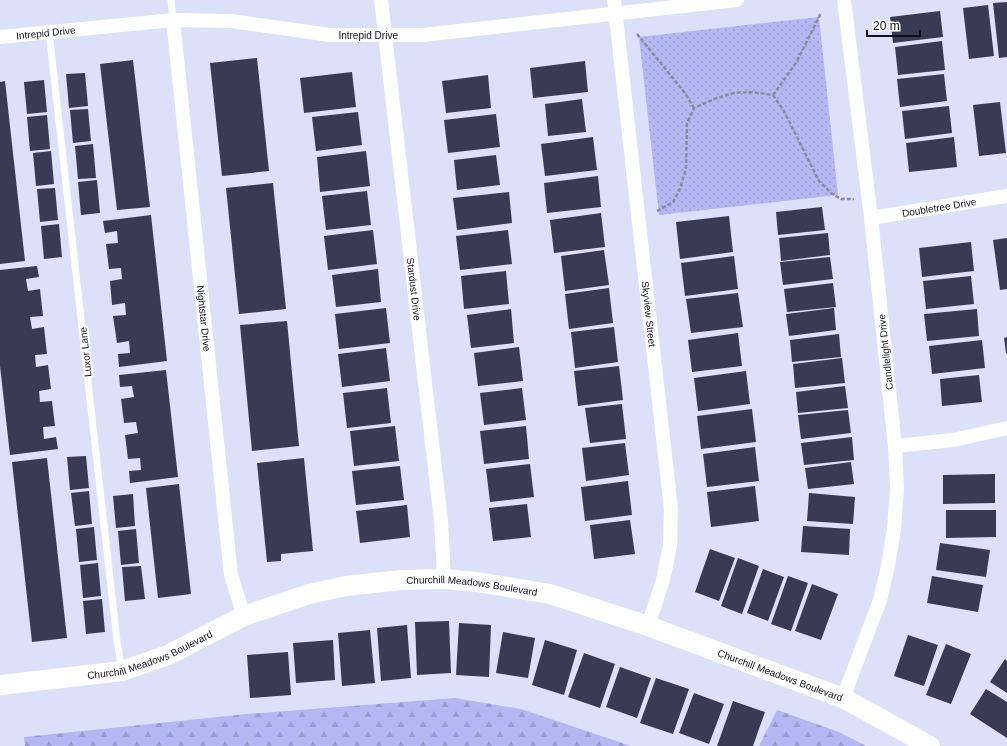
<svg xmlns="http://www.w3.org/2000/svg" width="1007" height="746" font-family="Arial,sans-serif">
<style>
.grass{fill:url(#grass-dots)}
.forest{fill:url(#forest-firs)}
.building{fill:#393b54}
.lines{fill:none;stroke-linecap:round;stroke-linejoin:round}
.path{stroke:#898c9f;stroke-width:2.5;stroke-dasharray:4 2;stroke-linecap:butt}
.lane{stroke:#fff;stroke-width:7}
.street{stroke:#fff;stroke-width:14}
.secondary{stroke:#fff;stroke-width:20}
.labels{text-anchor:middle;stroke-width:4;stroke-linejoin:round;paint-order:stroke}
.street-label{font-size:10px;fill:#0e0f1a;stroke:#fff}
</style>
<defs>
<pattern id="grass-dots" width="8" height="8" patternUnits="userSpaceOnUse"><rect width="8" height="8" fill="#b3b8f3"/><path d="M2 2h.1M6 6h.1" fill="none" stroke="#999dd0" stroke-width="1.8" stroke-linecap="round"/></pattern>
<pattern id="forest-firs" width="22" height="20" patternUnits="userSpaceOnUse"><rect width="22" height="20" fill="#b3b8f3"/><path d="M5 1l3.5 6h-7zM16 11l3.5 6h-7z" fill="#999dd0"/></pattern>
</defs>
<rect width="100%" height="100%" fill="#dce0f9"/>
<path class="grass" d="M819 17 838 195 659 215 639 37Z"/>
<path class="forest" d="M455 698 521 709 631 746H25L24 737 247 714Z
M777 710 839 732 866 746H759Z"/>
<path class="building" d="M1007 2V57L999 58 993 3Z
M988 5 994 56 969 59 963 8Z
M940 11 943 37 893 43 890 17Z
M942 41 945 70 898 75 895 47Z
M257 58 269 171 222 176 210 63Z
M133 60 150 207 117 210 100 64Z
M585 61 588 92 533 98 530 68Z
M352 72 356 107 304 113 300 78Z
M85 73 88 106 69 108 66 74Z
M944 74 947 101 900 107 897 79Z
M488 75 491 108 446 113 442 81Z
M44 80 47 112 27 114 24 82Z
M5 81 25 261 0 264V82Z
M582 99 586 132 548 136 545 104Z
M1000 102 1006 153 979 156 973 105Z
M949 106 952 133 905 139 902 111Z
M88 109 91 141 73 143 70 110Z
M358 112 362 145 316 151 312 117Z
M496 114 500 147 448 153 444 120Z
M47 115 50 149 30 151 27 117Z
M593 137 597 170 545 176 541 144Z
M954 137 957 167 909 172 906 143Z
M93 144 96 178 78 179 75 146Z
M51 151 54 184 36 186 33 153Z
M366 151 370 186 320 192 317 157Z
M496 155 500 185 457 190 454 160Z
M598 176 601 207 547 213 544 183Z
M97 180 100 213 81 215 78 182Z
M273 183 286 309 239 314 226 188Z
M55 188 58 220 40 222 37 189Z
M367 191 371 225 326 230 322 196Z
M509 192 512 223 457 230 453 198Z
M822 207 825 230 778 235 776 212Z
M601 213 605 247 554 253 550 220Z
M151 215 167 361 119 367 118 354 130 353 129 341 117 343 113 316 126 315 125 303 112 305 110 281 122 279 121 268 109 269 106 244 118 243 117 231 105 233 103 221Z
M729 216 733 252 680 259 676 222Z
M59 224 62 257 44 259 41 226Z
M373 230 377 264 328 270 324 236Z
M508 230 512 264 460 270 456 236Z
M828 233 830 255 781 261 779 238Z
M1007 238V289L1000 290 993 240Z
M971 242 974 271 922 277 919 248Z
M604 250 609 285 565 291 561 256Z
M734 256 738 289 685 296 681 263Z
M830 257 833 279 783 285 780 262Z
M37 266 39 277 26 279 28 291 40 289 43 316 30 317 32 329 44 327 47 354 35 355 36 367 48 365 51 389 39 391 40 402 52 401 55 426 43 427 44 439 56 437 58 449 10 455 0 366V270Z
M378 269 381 302 336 307 332 275Z
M506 271 509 304 464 309 461 276Z
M971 276 974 304 926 309 923 281Z
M833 283 836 307 787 312 784 289Z
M609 288 613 323 569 329 565 294Z
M738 293 743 327 691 333 686 299Z
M386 308 390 343 339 349 335 314Z
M834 308 836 330 789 336 786 314Z
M511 309 514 343 471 348 467 315Z
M977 309 979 336 927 341 924 314Z
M287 321 299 446 252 451 240 325Z
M614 327 618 362 575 368 571 332Z
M738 333 742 366 692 372 688 340Z
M839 334 841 357 792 362 790 340Z
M1007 337V353H1006L1004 338Z
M982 340 985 368 932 374 929 346Z
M519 347 523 381 478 386 474 353Z
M386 348 390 381 342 387 338 354Z
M842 358 845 383 795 388 793 364Z
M619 366 623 400 578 406 574 371Z
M166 370 178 477 130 483 129 471 141 470 140 458 128 459 125 435 138 433 136 422 124 423 121 399 134 397 132 386 120 387 119 375Z
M746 371 750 404 698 411 694 378Z
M979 375 982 402 942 406 940 379Z
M845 386 848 408 798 413 796 392Z
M387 388 391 423 347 428 343 393Z
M522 388 526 420 484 425 480 393Z
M622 404 626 439 590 443 585 408Z
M752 409 756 442 701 449 697 416Z
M848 410 851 433 801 439 798 415Z
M395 426 399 461 354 466 350 431Z
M526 426 529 459 484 464 480 431Z
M852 437 854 460 804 465 801 443Z
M625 443 629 475 586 481 582 448Z
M755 447 759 481 707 487 703 454Z
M86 456 89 488 70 490 67 457Z
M47 458 67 638 32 642 12 462Z
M304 458 313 551 281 554V561L267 562 257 463Z
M851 462 854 484 808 489 805 468Z
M530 464 534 497 490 502 486 469Z
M400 466 404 500 356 505 352 471Z
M995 474V503L943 504V475Z
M628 481 632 515 585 521 581 487Z
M179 484 191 594 158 598 146 488Z
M755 486 759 521 711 527 707 492Z
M89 491 92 524 75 526 71 493Z
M809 493 855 497 853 524 807 521Z
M133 494 135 526 116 528 113 496Z
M527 504 531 537 493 541 489 508Z
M407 505 410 537 360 543 356 511Z
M946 510H996V537L946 538Z
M630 520 635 554 594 559 590 525Z
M803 526 850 529 849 555 801 552Z
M94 527 97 560 79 562 76 529Z
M136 529 139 563 121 565 118 531Z
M940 543 990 550 986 577 936 570Z
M710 549 735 558 719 601 695 592Z
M738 558 759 566 742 614 721 606Z
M98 563 101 596 83 598 80 565Z
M141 566 145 599 125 601 122 567Z
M763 569 784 577 768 621 747 613Z
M788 576 808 583 791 631 771 624Z
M932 576 983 585 978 612 927 603Z
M812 584 838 594 821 640 795 631Z
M102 599 105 632 86 634 83 601Z
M449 621 451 673 417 675 415 622Z
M459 623 491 625 489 677 456 675Z
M407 625 411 678 381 681 377 628Z
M370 630 375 683 342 686 338 633Z
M503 632 535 638 528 678 496 673Z
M908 635 938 645 924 686 894 676Z
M333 640 335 680 296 683 293 643Z
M545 640 577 650 564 695 532 685Z
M946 644 971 654 951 704 926 695Z
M288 652 291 695 250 698 247 655Z
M584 653 615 664 600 708 568 697Z
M1005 659 1007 661V693L990 682Z
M620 667 651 678 637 718 606 707Z
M656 678 689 689 673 734 640 723Z
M986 689 1007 702V738L970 714Z
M694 693 724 704 709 744 679 733Z
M733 701 765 712 753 746H717Z"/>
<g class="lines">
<path class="path" d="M637 34 685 93 694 108
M773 95 784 111 819 181 831 193 841 199H854
M773 95 796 63 821 13
M657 211 673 202 680 189 686 168 687 123 694 108 717 98 734 93 751 92 773 95"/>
<path class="lane" d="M171 0 173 20
M49 32 117 641 122 670"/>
<g class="street">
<path id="s1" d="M381 0 441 521 444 579"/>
<path id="s2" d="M614 0 671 509 670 546 663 580 648 626"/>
<path id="s3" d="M173 20 231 575 244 616"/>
<path id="s4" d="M0 37 173 20 231 21 330 35H423L737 0"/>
<path id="s5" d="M871 218 1007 196"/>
<path d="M895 446 953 440 1007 428"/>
<path d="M843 698 880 600 888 566 894 529 897 488 895 446 871 218 844 0"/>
</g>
<path class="secondary" id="s6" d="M0 685 122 671 168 655 244 616 309 594 346 586 401 580 444 579 477 582 550 594 648 626 843 698 930 746"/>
</g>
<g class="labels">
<g class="street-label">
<text dy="4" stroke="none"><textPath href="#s4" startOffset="46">Intrepid Drive</textPath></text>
<text dy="4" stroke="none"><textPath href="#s4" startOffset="370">Intrepid Drive</textPath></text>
<text dy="4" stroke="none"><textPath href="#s5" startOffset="69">Doubletree Drive</textPath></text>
<text dy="4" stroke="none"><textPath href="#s1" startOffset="291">Stardust Drive</textPath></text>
<text dy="4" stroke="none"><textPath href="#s2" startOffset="316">Skyview Street</textPath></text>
<text dy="4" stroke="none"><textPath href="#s3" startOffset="300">Nightstar Drive</textPath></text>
<text transform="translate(85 352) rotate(-96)" y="4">Luxor Lane</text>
<text transform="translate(885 352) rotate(-96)" y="4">Candlelight Drive</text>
<text dy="4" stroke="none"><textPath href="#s6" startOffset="490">Churchill Meadows Boulevard</textPath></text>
<text dy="4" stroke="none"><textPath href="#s6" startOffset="154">Churchill Meadows Boulevard</textPath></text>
<text dy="4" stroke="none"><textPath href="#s6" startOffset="813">Churchill Meadows Boulevard</textPath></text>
</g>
</g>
<path d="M867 30v6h53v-6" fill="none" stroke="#0e0f1a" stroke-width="2"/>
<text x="873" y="30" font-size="12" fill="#0e0f1a" stroke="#ffffff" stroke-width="3" paint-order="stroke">20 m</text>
</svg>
